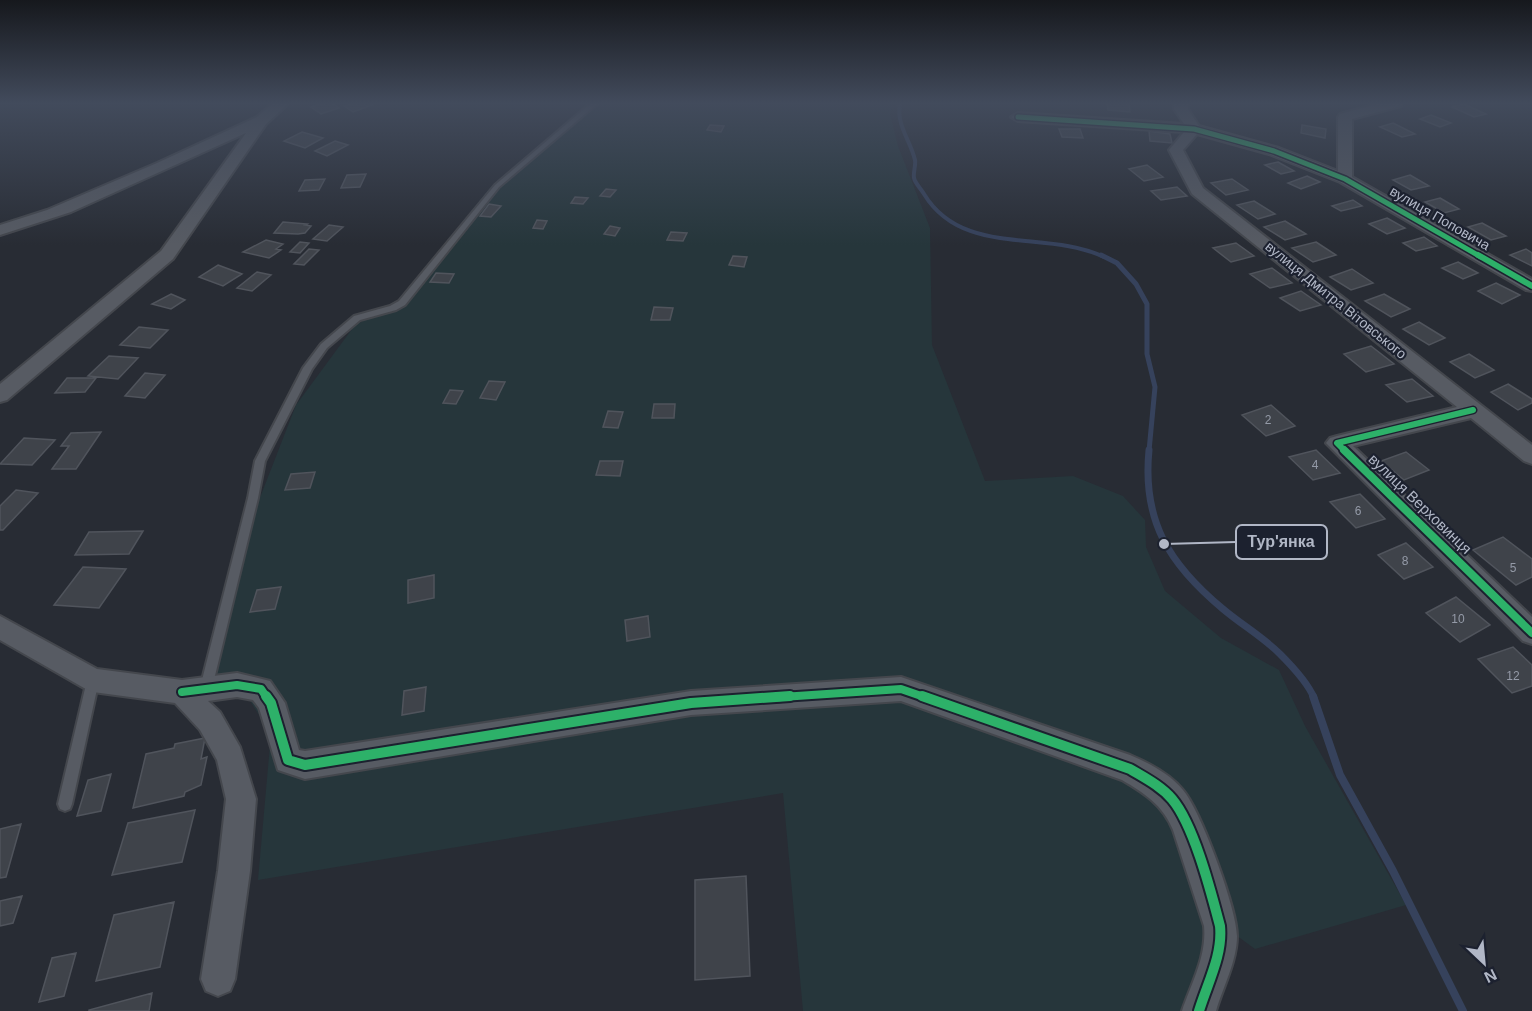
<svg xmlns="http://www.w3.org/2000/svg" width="1532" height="1011" font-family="Helvetica,sans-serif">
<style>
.green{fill:#26363b}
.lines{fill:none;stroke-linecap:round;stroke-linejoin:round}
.stream-far3{stroke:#36425c;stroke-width:4}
.stream-far2{stroke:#36425c;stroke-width:5}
.stream-far1{stroke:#36425c;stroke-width:7}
.stream{stroke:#36425c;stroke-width:8}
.building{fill:#3f434a;stroke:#50545c;stroke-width:1.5}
.lane-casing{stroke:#44474d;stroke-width:4}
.street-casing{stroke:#44474d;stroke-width:4}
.lane{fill:#575b63;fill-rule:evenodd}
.street{fill:#575b63;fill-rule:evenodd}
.cycleway-far3-casing{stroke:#1c212f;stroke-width:8}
.cycleway-far2-casing{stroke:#1c212f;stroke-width:9}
.cycleway-far1-casing{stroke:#1c212f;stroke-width:12}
.cycleway-casing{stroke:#1c212f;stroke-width:14}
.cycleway-far3{stroke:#2db169;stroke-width:5}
.cycleway-far2{stroke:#2db169;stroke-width:6}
.cycleway-far1{stroke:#2db169;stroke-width:8}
.cycleway{stroke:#2db169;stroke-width:10}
.labels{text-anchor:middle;stroke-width:4.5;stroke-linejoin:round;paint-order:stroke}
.number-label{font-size:12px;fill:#949aa7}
.far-street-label{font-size:14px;fill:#b1b7c6;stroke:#1c212f}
.street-label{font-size:15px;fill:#b1b7c6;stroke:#1c212f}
.leader{fill:none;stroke:#b1b7c6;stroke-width:2}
.callout-dot{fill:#b1b7c6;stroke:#1c212f;stroke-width:2}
.callout{fill:#1c212f;stroke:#b1b7c6;stroke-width:2}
.callout-label{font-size:16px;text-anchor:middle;font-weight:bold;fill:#b1b7c6}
</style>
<rect width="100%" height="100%" fill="#282c34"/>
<path class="green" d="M590 103H893L890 114 898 146 930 228 932 345 985 481 1073 476 1123 496 1145 520 1146 547 1165 591 1221 638 1279 670 1305 726 1406 905 1255 949 1233 933 1192 1011H803L783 793 258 880 271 734 247 696 198 695 240 549 296 405 355 325 397 304 489 189Z"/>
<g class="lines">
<path class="stream-far3" d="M900 103C896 126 910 139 915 160 916 166 913 172 914 178 915 183 921 189 924 194 963 258 1046 229 1104 257"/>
<path class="stream-far2" d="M1101 255 1117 263 1136 284 1147 304V354L1155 387 1149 451"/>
<path class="stream-far1" d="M1149 450C1142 521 1169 564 1223 609 1242 625 1263 637 1280 654 1292 666 1308 683 1314 698"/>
<path class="stream" d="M1313 696 1340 775 1393 871 1463 1011"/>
</g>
<path class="building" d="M324 103H332L339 108 321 114 311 107Z
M353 103H369L372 105 353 112 344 106Z
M1107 103H1129L1130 112 1108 110Z
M1464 104 1486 114 1474 117 1452 107Z
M1431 115 1451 123 1440 127 1420 119Z
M1393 123 1415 134 1402 137 1380 127Z
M710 125 724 126 721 132 707 130Z
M1302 125 1326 129 1325 138 1301 133Z
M1059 129H1080L1083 138 1062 137Z
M1149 131 1170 134 1172 143 1150 141Z
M302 132 323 138 305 148 284 141Z
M335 141 348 145 327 156 315 151Z
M1278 162 1294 171 1281 174 1265 165Z
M1147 165 1163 177 1144 181 1129 169Z
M366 174 360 187 341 188 347 175Z
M1410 175 1429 186 1411 190 1393 180Z
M1307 176 1320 182 1301 189 1288 183Z
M325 179 319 190 299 191 305 180Z
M1232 179 1248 190 1226 195 1211 183Z
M1177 187 1187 196 1161 200 1151 191Z
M606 189 616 190 610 197 600 196Z
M575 197 588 198 583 204 571 203Z
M1440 198 1459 209 1444 213 1425 202Z
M1353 200 1362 206 1341 211 1332 206Z
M1254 201 1275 214 1258 219 1237 205Z
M489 204 501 206 491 217 480 216Z
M1387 218 1405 228 1387 234 1369 224Z
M537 220 547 221 543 229 533 228Z
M1285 221 1306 234 1285 240 1264 227Z
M283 222 307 224 305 225 311 226 305 233 298 234 274 233Z
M1482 223 1506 236 1491 240 1468 227Z
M329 225 343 227 327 241 313 239Z
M610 226 620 228 615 236 604 234Z
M671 232 687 233 683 241 667 240Z
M1424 237 1437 246 1416 251 1403 243Z
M266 240 283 244 276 249 281 250 269 258 243 252Z
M300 242 309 243 300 253 290 252Z
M1316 242 1336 255 1313 262 1292 248Z
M1236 243 1254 256 1231 262 1213 248Z
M309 249 319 250 304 265 294 264Z
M1526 249 1532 253V266L1510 255Z
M733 256 747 257 744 267 729 265Z
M1458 262 1478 273 1463 279 1442 268Z
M218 265 242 274 223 286 199 277Z
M1272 268 1292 283 1270 288 1250 274Z
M1352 269 1373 283 1351 290 1330 277Z
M257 272 271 275 252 291 237 288Z
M436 273 454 274 449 283 430 282Z
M1496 283 1520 295 1502 304 1478 291Z
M1301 291 1321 305 1300 311 1280 298Z
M171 294 185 300 171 309 152 304Z
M1384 294 1410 309 1391 317 1365 301Z
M654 307 673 308 670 320H651Z
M1419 322 1445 338 1429 345 1403 329Z
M139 327 168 330 150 348 120 345Z
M1371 346 1394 364 1366 372 1344 354Z
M1469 354 1494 370 1475 378 1450 362Z
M109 356 138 358 118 379 88 376Z
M145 373 165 375 145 398 125 396Z
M67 378H96L85 392 55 393Z
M1412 379 1433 396 1407 402 1386 385Z
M489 381 505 382 496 400 480 398Z
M1508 384 1532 399V403L1518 410 1491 392Z
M450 390 463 391 456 404 443 403Z
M654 404H675L674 418H652Z
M1271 405 1295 426 1266 436 1242 415Z
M608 411 623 412 618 428 603 427Z
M101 432 76 469H52L69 446H61L71 433Z
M24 438 55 440 32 465 0 464Z
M1316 450 1340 473 1313 480 1289 457Z
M1406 452 1429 470 1404 480 1381 461Z
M600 461H623L620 476 596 475Z
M315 472 310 488 285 490 291 474Z
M16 490 38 493 3 530H0V506Z
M1360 494 1385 519 1356 528 1330 502Z
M143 531 129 554 75 555 89 532Z
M1503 537 1532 559V577L1516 585 1473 550Z
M1406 543 1433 567 1404 579 1378 555Z
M83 567 126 569 99 608 54 605Z
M434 575V598L408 603V580Z
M281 587 275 609 250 612 257 590Z
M1456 597 1490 625 1460 642 1426 613Z
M648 616 650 637 627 641 625 620Z
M1513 647 1532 665V686L1512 693 1478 659Z
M426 687 424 711 402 715 404 691Z
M205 738 201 759 207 757 201 785 185 792 184 796 133 808 146 754 174 748 175 744Z
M111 774 101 811 77 816 88 780Z
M195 810 182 862 112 875 128 823Z
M21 824 6 877 0 878V829Z
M746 876 750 976 695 980V880Z
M22 896 13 923 0 926V901Z
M174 902 160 967 96 981 114 915Z
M76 953 64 996 39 1002 52 958Z
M152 993 149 1011H89V1010Z"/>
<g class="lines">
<g class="lane-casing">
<path id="lane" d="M591 103H598L499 187 405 305 396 310 360 320 327 348 312 369 265 461 258 498 212 688 210 692 206 694 202 692 200 688 248 498 255 461 303 368 321 344 354 316 390 306 399 301 495 185Z
M93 674 97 676 99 680 72 804 70 809 65 811 60 809 58 804 87 680 89 676Z"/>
</g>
<g class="street-casing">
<path id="street" d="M273 103H289L266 124 173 259 7 400 0 402V384L161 251 246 133 71 212 0 235V225L47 210 157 163 257 117Z
M1174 103H1188V109L1199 126 1279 148 1338 171V117L1340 114 1381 103H1402L1401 106 1352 119V177L1532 279V291L1526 290 1340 182 1269 154 1197 134 1183 150 1203 188 1532 445V464L1524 461 1471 418 1353 446 1532 617V644L1523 641 1326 443 1330 438 1337 436 1457 407 1192 194 1169 150 1184 132 1018 121 1011 117 1018 113 1184 124 1174 109Z
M0 616 97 669 182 680 237 673 270 681 285 703 299 750 305 751 691 691 901 677 1130 755C1149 763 1170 774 1183 790 1201 811 1237 909 1237 936 1237 961 1223 987 1216 1011H1182C1191 984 1207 956 1204 926L1173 830C1163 805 1144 793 1122 780L901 701 691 715 305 779 278 770 259 708 253 700 237 697 208 701 220 712 240 747 256 799 250 871 235 979 230 991 218 996 206 991 201 979 218 871 226 799 217 760 200 730 175 703 93 692 84 688 0 640Z"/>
</g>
<use href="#lane" class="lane"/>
<use href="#street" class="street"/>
<g class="cycleway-far3-casing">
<path id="cycleway-far3" d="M1018 117 1194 129 1274 151 1345 179 1481 257"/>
</g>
<g class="cycleway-far2-casing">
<path id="cycleway-far2" d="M1478 255 1532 286
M1345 451 1337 443 1473 410"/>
</g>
<g class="cycleway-far1-casing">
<path id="cycleway-far1" d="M1344 450 1532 633
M182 692 237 685 261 689 267 698
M767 698 901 689 927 698"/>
</g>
<g class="cycleway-casing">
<path id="cycleway" d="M266 696 271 703 288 760 305 765 691 703 790 696
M922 696 1130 769C1145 778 1161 786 1172 799 1194 825 1211 892 1220 926 1223 955 1207 984 1199 1011"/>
</g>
<use href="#cycleway-far3" class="cycleway-far3"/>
<use href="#cycleway-far2" class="cycleway-far2"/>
<use href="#cycleway-far1" class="cycleway-far1"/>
<use href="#cycleway" class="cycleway"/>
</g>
<linearGradient id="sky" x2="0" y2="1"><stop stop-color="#16181d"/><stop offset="0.42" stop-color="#424b5c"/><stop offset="1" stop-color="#424b5c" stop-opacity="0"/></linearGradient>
<rect width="1532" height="245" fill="url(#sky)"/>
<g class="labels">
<g class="number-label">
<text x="1268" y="424">2</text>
<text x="1315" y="469">4</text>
<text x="1358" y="515">6</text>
<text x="1405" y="565">8</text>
<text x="1513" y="572">5</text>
<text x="1458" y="623">10</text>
<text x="1513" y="680">12</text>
</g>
<g class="far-street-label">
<text transform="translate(1440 218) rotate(30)" y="5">вулиця Поповича</text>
<text transform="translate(1336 300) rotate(39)" y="5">вулиця Дмитра Вітовського</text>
</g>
<g class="street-label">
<text transform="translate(1420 504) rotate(44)" y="5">вулиця Верховинця</text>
</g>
</g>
<path class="leader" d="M1164 544L1236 542"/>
<circle class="callout-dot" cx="1164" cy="544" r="6"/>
<rect class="callout" x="1236" y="525" width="91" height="34" rx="6"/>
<g class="callout-label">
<text x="1281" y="547">Тур'янка</text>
</g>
<g transform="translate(1484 963) rotate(154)" stroke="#1c212f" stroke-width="4.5" paint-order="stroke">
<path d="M0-4.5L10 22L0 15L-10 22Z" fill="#b1b7c6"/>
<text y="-9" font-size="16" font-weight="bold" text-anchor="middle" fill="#b1b7c6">N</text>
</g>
</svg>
